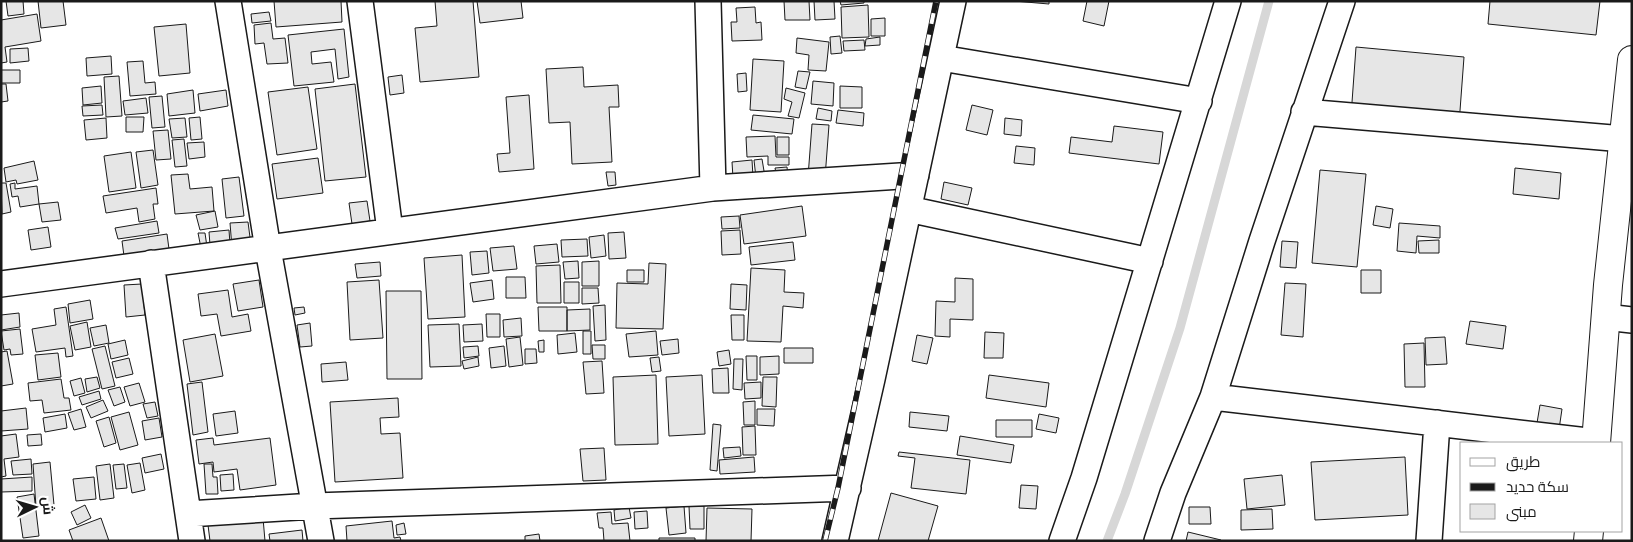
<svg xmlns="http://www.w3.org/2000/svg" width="1633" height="542" font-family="'IBM Plex Serif',Cairo,serif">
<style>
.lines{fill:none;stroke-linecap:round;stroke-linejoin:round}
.stream{stroke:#d7d7d7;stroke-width:9}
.building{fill:#e6e6e6;stroke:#1a1a1a}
.minor-casing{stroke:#1a1a1a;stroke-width:28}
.tertiary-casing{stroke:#1a1a1a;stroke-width:30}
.minor{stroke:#fff;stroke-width:25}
.tertiary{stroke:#fff;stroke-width:28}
.rail-casing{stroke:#1a1a1a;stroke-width:5.5}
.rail{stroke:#fff;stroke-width:4;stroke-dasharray:11;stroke-linecap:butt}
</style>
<rect width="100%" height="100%" fill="#fff"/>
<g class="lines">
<path class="stream" d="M1107 541 1125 494 1180 328 1269 1"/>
</g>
<path class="building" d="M6 1H23L24 14 8 16Z
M38 1H63L66 25 41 28Z
M274 1H341L342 22 276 27Z
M435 1H473L479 77 420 82 415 28 437 26Z
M477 1H521L523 18 480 23Z
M784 1H809L810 20H785Z
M814 1H834L835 19 815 20Z
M840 1H864V3L841 5Z
M1014 1H1049V4Z
M1087 1H1109L1104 26 1083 21Z
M1490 1H1600L1596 35 1488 24Z
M868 5 869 37 842 38 841 7Z
M755 7 756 23 761 22 762 40 732 41 731 22H737L736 8Z
M269 12 271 21 252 23 251 14Z
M37 14 41 41 5 47 7 62 1 63V20Z
M885 18V36H871V19Z
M271 23 273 39 285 38 288 63 267 64 264 43 255 44 254 25Z
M186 24 190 73 159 76 154 27Z
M344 29 349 77 338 79 335 49 311 52 312 64 331 62 334 82 294 86 288 35Z
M840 36 842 53 831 54 830 37Z
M880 37V45L865 46 866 39Z
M797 38 829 42 826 71 808 70 809 55 796 53Z
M864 40 865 50 844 51 843 41Z
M1356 47 1464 57 1459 124 1351 116Z
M28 48 29 61 10 63V49Z
M111 56 112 74 87 76 86 58Z
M753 59 784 61 781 112 750 110Z
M143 61 145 83 155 82 156 94 130 96 127 62Z
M583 67 584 87 618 85 619 107H609L612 162 572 164 570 122 549 123 546 69Z
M1 70H20V83H1Z
M798 71 810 72 806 89 795 87Z
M746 73 747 91 738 92 737 74Z
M402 75 404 93 390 95 388 77Z
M119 76 122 116 106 117 104 77Z
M813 81 834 83 833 106 811 104Z
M1 84H6L8 101 1 102Z
M355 84 366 177 325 181 315 89Z
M101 86 102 103 83 105 82 88Z
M840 86 862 87V108H840Z
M308 87 317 149 277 155 268 92Z
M786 88 805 93 799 118 788 116 792 102 784 99Z
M193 90 195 113 169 116 167 94Z
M226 90 228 106 200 111 198 94Z
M529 95 534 169 499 172 497 154 510 153 506 97Z
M162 96 165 127 152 128 149 97Z
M146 98 148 113 125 115 123 101Z
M102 105 103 115 83 116 82 106Z
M972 105 993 110 987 135 966 130Z
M818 108 832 111 831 121 816 119Z
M838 110 864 113 863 126 836 123Z
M753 115 794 119 792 134 751 130Z
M126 117H144L143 132H126Z
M200 117 202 139 191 140 189 118Z
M106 118 107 138 86 140 84 120Z
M185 118 187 137 172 138 169 119Z
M1005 118 1022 120 1021 136 1004 134Z
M812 124 829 125 825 178 808 177Z
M1114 126 1163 132 1159 164 1069 153 1071 137 1112 142Z
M168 130 171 159 156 160 153 131Z
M775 136 776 157H789V165H768V156L747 157 746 137Z
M777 137H789V155H777Z
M184 139 187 166 175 167 172 140Z
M204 142 205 157 189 159 187 143Z
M1016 146 1035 148 1034 165 1014 163Z
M153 150 158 185 141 188 136 152Z
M131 152 136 188 109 192 104 156Z
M318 158 323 193 277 199 272 164Z
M762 159 765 177 756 178 754 160Z
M752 160 753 177 733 178 732 162Z
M34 161 38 180 17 184 16 180 6 182 4 168Z
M787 167 788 177 777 178 775 168Z
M1515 168 1561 173 1559 199 1513 194Z
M1320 170 1366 174 1357 267 1312 263Z
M606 172H615L616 185 608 186Z
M188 174 190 189 212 187 214 211 175 214 171 175Z
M239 177 244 216 226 218 222 179Z
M944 182 972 188 968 205 941 199Z
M1 183H6L11 212 2 214Z
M15 183V189L37 186 39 204 20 207 18 196 12 197 10 184Z
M156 188 158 204H153L155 219 139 222 137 208 106 213 103 196Z
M367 201 370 221 352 224 349 203Z
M58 202 61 220 42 222 39 204Z
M802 206 806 236 744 244 740 215Z
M1376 206 1393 209 1390 228 1373 225Z
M215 211 218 227 200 230 196 215Z
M739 216 740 228 722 229 721 217Z
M157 221 159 233 118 239 115 228Z
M248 222 251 245 232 248 230 223Z
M1399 223 1440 226V238L1417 236 1416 253 1397 251Z
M48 227 51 247 31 250 28 230Z
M229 230 230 244 210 245 209 232Z
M740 230 741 254 722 255 721 231Z
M624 232 626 258 609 259 608 233Z
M198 233H205L207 247 201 248Z
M167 234 169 249 124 256 122 241Z
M604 235 606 256 591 258 589 237Z
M587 239 588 256 562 257 561 240Z
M1439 240V253H1419L1418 241Z
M1282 241 1298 242 1296 268 1280 267Z
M793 242 795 260 751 265 749 247Z
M557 244 559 262 536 264 534 246Z
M514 246 517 269 493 271 490 248Z
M487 251 489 273 472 275 470 252Z
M462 255 465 317 428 319 424 258Z
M578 261 579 278 565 279 563 262Z
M599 261V286H582V262Z
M380 262 381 276 357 278 355 264Z
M649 263 666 264 663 329 616 328 617 283 648 284Z
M560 265 561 303H537L536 266Z
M751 268 785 270 784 292 804 293 803 308 783 306 781 342 747 341Z
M627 270H644V282H627Z
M1361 270H1381V293H1361Z
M506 277H525L526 298H506Z
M955 278 973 279V320L950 319V337L935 336 936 301 955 302Z
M259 280 263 307 238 311 233 284Z
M379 280 383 338 350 340 347 282Z
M492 280 494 299 473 302 470 283Z
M564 282H579V303H564Z
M1285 283 1306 284 1303 337 1281 335Z
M142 284 145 315 126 317 124 285Z
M731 284 747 285 746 310 730 309Z
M582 288H598L599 303 582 304Z
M228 290 232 317 248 314 251 331 221 336 217 314 201 316 198 294Z
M386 291H421L422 379H387Z
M90 300 93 319 70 323 68 304Z
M605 305 606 340 595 341 593 306Z
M66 307 73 356 66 357 65 348 36 352 32 329 56 325 54 309Z
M304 307 305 313 295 315 294 308Z
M538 307H567V331H539Z
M590 309V330L567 331V310Z
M19 313 20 327 1 330V315Z
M486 314H500V337H487Z
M731 315H744V340H732Z
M521 318 522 336 504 337 503 320Z
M1470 321 1506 326 1503 349 1466 344Z
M87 322 91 347 75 350 70 326Z
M310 323 312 346 300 347 297 325Z
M459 324 461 366 430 367 428 325Z
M482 324 483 341 464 342 463 325Z
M106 325 109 343 94 346 90 328Z
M20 329 23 354 11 355 10 349 4 350 1 331Z
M583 331H591V354H583Z
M656 331 658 355 629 357 626 334Z
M985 332 1004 333 1003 358H984Z
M575 333 577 352 558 354 557 335Z
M215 334 223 376 190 382 183 340Z
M917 335 933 338 927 364 912 361Z
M520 337 523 365 509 367 506 339Z
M1445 337 1447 364 1426 365 1425 338Z
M678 339 679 353 662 355 660 341Z
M125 340 128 355 111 359 108 344Z
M544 340V352H539L538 341Z
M1424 343 1425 387H1405L1404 344Z
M592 345H605V359H593Z
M105 346 115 386 102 389 92 349Z
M478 346 479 356 464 358 463 347Z
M504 346 506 366 491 368 489 348Z
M784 348H813V363H784Z
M525 349H536L537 363 525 364Z
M729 350 731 364 719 366 717 352Z
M7 351 13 384 1 386V352Z
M58 353 61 377 38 380 35 355Z
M746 356H757V380H747Z
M779 356V374L760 375V357Z
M478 357 479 366 464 369 462 361Z
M659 357 661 371 652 372 650 358Z
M129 358 133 374 116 378 112 362Z
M734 359H743L742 390 733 389Z
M602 361 604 393 586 394 583 362Z
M346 362 348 380 322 382 321 364Z
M728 368 729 393H713L712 369Z
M656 375 658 444 615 445 613 377Z
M702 375 705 434 669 436 666 377Z
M989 375 1049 383 1046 407 986 398Z
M97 377 100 388 87 392 85 379Z
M763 377H777L776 407 762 406Z
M81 378 85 393 74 396 70 381Z
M61 379 64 398H69L71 410 44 413 42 400 30 401 28 383Z
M202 382 208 432 193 435 187 384Z
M761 382V398L745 399 744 383Z
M139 383 145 402 130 406 124 387Z
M120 387 125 402 114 406 108 390Z
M99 391 101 399 82 405 79 397Z
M398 398 399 417 380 418 381 434 400 433 403 478 335 482 330 402Z
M103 400 108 411 91 418 86 407Z
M755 401V425H744L743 402Z
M155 402 158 416 147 418 143 404Z
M1540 405 1562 409 1557 443 1534 441Z
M26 408 28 429 1 431V411Z
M81 409 86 427 74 430 68 413Z
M757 409H775L774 426 757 425Z
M235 411 238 433 216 436 213 414Z
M129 412 138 445 120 450 111 417Z
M910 412 949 416 947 431 909 427Z
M65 414 67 428 45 432 43 418Z
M1039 414 1059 418 1056 433 1036 429Z
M109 417 116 443 104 447 96 421Z
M159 418 162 437 145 440 142 421Z
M996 420H1032V437H996Z
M713 424 721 425 717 471 710 470Z
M755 426 756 455H743L742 427Z
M16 434 19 457 4 459 6 476 1 477V436Z
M41 434 42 445 28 446 27 435Z
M960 436 1014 445 1011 463 957 455Z
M213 438 214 445 270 438 276 485 240 490 237 469 214 472 213 462 199 464 196 440Z
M740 447 741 456 724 458 723 448Z
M604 448 606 480 583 481 580 449Z
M899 452 970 460 966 494 911 488 915 458 898 456Z
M161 454 164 469 145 473 142 458Z
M754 457 755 472 720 474 719 460Z
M1405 457 1408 515 1315 520 1311 462Z
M31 459 32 474 13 475 11 461Z
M50 462 54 505 36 507 33 464Z
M140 463 145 490 132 493 127 465Z
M110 464 114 498 100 500 96 466Z
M124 464 127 488 116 489 113 465Z
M204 464H212L213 477H217L218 494H206Z
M233 474 234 490 221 491 220 475Z
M1282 475 1285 505 1247 509 1244 479Z
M32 477V491L1 492V479Z
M94 477 96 499 76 501 73 479Z
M1021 485 1038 486 1036 509 1019 508Z
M891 493 938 506 928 541H878Z
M34 494 39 536 23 538 17 497Z
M85 505 91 518 77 525 71 512Z
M684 506 686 533 669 535 666 508Z
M689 506H704V529H690Z
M629 507 631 518 615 521 614 510Z
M1189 507H1210L1211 524H1189Z
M707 508 752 509 751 541H706Z
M1272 509 1273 529 1241 530V510Z
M647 511 648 528 635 529 634 512Z
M611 512 612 524 628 523 630 541H604L603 528H599L597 513Z
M101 518 109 541H73L69 530Z
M263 518 265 541H210L208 525Z
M392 521 394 538 400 537 401 541H347L346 526Z
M404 523 406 534 397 535 396 525Z
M302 530 303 541H270L269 534Z
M1188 532 1221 540V541H1186Z
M539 534 540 541H525V536Z
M659 538H695V541H659Z"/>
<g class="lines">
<g class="minor-casing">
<path id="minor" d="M228 1 268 249 321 541
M360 1 390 231
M708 1 713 188
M941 58 1199 101
M1304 112 1624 139
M908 209 1150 261
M151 263 192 541
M1 284 713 188 916 175
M1605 317 1632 320
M1213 397 1596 442
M188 514 314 506 848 488
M835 541 872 379 953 1
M1062 541 1084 478 1228 1
M1157 541 1173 493 1213 397 1262 241 1342 1
M1429 541 1437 423"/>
</g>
<g class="tertiary-casing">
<path id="tertiary" d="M1596 443 1608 285 1632 60
M1588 541 1589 531"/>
</g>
<use href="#minor" class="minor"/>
<use href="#tertiary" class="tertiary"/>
<g class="rail-casing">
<path id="rail" d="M825 541 838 488 936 1"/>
</g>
<use href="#rail" class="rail"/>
</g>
<rect width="1633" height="542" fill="none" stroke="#1a1a1a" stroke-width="5"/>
<rect x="1460" y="442" width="162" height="90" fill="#ffffff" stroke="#a3a3a3"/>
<rect x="1470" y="458" width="25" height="8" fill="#ffffff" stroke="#a3a3a3"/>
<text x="1506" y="467" font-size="15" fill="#1a1a1a">طريق</text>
<rect x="1470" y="483" width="25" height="8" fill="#1a1a1a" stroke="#a3a3a3"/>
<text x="1506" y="492" font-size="15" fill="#1a1a1a">سكة حديد</text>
<rect x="1470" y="504" width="25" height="15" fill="#e6e6e6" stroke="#a3a3a3"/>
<text x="1506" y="517" font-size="15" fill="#1a1a1a">مبنى</text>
<g transform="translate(35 507) rotate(85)" stroke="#ffffff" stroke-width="4" paint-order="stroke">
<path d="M0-4L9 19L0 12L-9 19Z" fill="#1a1a1a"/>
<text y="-8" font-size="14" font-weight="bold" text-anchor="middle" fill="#1a1a1a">ش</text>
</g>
</svg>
